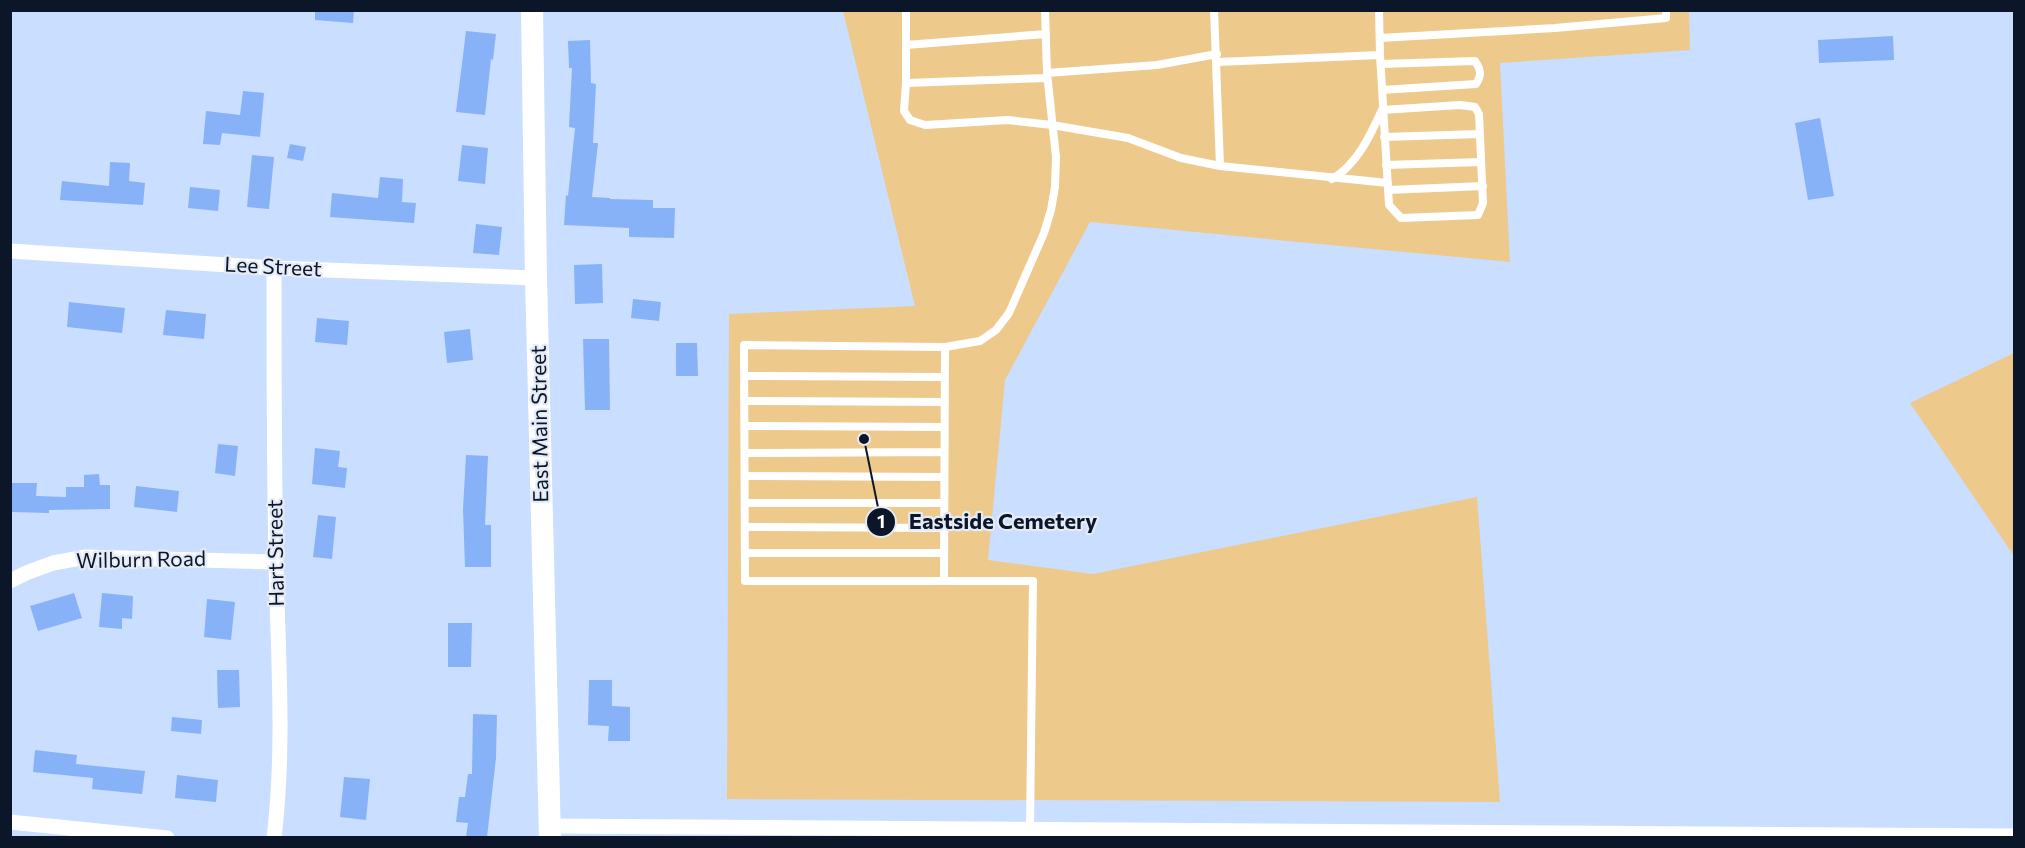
<svg xmlns="http://www.w3.org/2000/svg" width="2025" height="848" font-family="Commissioner,sans-serif">
<style>
.green{fill:#edc98c}
.building{fill:#87b2f7}
.lines{fill:none;stroke-linecap:round;stroke-linejoin:round}
.lane{stroke:#fff;stroke-width:8}
.street{stroke:#fff;stroke-width:15}
.secondary{stroke:#fff;stroke-width:22}
.labels{text-anchor:middle;stroke-width:4.5;stroke-linejoin:round;paint-order:stroke}
.street-label{font-size:21px;fill:#0b1629;stroke:#e4eaf6}
.leader{fill:none;stroke:#0b1629;stroke-width:2}
.callout-dot{fill:#0b1629;stroke:#e4eaf6;stroke-width:2}
.mark-label{font-size:18px;text-anchor:middle;font-weight:bold;fill:#fff}
.callout-label{font-size:22px;text-anchor:middle;font-weight:bold;fill:#0b1629;stroke:#e4eaf6;stroke-width:4.5;stroke-linejoin:round;paint-order:stroke}
</style>
<rect width="100%" height="100%" fill="#cadeff"/>
<path class="green" d="M843 11H1689L1690 50 1500 63 1510 262 1090 222 1005 380 988 560 1093 574 1477 497 1500 802 727 799 729 314 915 306Z
M2014 353V556L1910 403Z"/>
<path class="building" d="M315 10H354L353 23 315 20Z
M466 31 496 34 493 60 491 59 485 115 456 112Z
M1893 36 1894 60 1819 63 1818 40Z
M590 40 591 83 596 84 593 143H598L592 197 610 198V199L653 200V208H675L674 238 629 237V228L564 225 566 195 568 196 575 128 569 127 572 68H569L568 41Z
M243 91 264 93 260 137 222 133 220 145 203 144 206 111 240 115Z
M1820 118 1834 196 1808 200 1795 123Z
M290 144 306 147 303 161 287 158Z
M462 145 488 148 485 184 458 181Z
M252 155 274 157 269 209 247 207Z
M110 162 130 163 129 181 145 183 143 205 60 200 62 181 109 186Z
M380 177 403 179 402 202 416 203 414 223 330 217 332 193 378 198Z
M190 187 220 190 218 211 188 208Z
M476 224 502 227 499 255 473 253Z
M602 264 603 303 575 304 574 265Z
M633 299 661 302 659 321 631 318Z
M69 302 125 308 122 333 67 327Z
M166 310 206 314 204 339 163 335Z
M317 318 349 321 347 345 315 342Z
M470 329 473 360 447 363 444 332Z
M583 339H609L610 410H585Z
M676 343H697L698 376H676Z
M218 444 238 446 235 476 215 473Z
M315 448 340 451 338 467 347 468 345 488 312 484Z
M466 455 488 456 485 525H491V567H465L463 509Z
M99 474 100 485H110V509L49 510V513L11 512 12 483H37L36 496 66 497V487H84V475Z
M136 486 179 491 177 512 134 507Z
M318 515 336 517 332 559 313 557Z
M74 593 82 618 38 631 30 606Z
M102 593 133 596 132 619 122 618V629L99 627Z
M207 599 235 602 231 640 204 637Z
M448 623H472L471 667H448Z
M217 670H239L240 707 218 708Z
M589 680H612V706L630 707V741H608L609 726 588 725Z
M473 714 497 715 496 758 487 837H466L468 823 456 822 459 797H465L468 774H472Z
M172 717 202 720 201 734 171 731Z
M35 750 77 755 76 764 145 771 142 794 92 789 93 778 33 772Z
M177 775 218 780 216 802 175 798Z
M344 777 370 779 366 820 340 817Z"/>
<g class="lines">
<path class="lane" d="M906 10V83L1047 78
M1214 10 1220 166
M1380 38 1555 28 1666 18V10
M906 45 1046 34
M1217 62 1380 55 1379 10
M1381 64 1475 61C1481 70 1482 75 1476 84L1382 90
M1047 73 1157 65 1217 54
M906 83 904 111 910 120 925 125 1008 120 1052 125 1128 138 1181 158 1220 166 1388 183
M1384 137 1480 134
M1386 165 1481 162
M1332 179C1357 165 1371 134 1382 110L1460 105 1475 107 1479 114 1483 203 1478 215 1401 218 1389 205 1380 55
M1388 190 1483 186
M945 347 744 345 745 581H1033L1030 828
M744 376 945 377
M745 401 945 402
M745 426 944 427
M745 453 944 452
M745 476 944 477
M745 503H944
M745 527 944 528
M745 553H944
M944 581 945 347 980 341 996 330 1009 313 1044 233 1051 210 1055 187 1056 157 1047 73 1045 10"/>
<path class="street" d="M10 251 274 268 536 278
M10 581 26 573 53 563 86 557 276 562
M10 822 167 838
M549 826 2014 836
M274 838C285 747 278 655 276 564 274 465 274 367 274 268"/>
<path class="secondary" d="M532 10 536 278 550 838"/>
</g>
<g class="labels">
<g class="street-label">
<text transform="translate(273 267) rotate(3)" y="7">Lee Street</text>
<text transform="translate(540 424) rotate(-91)" y="7">East Main Street</text>
<text transform="translate(276 553) rotate(-91)" y="7">Hart Street</text>
<text transform="translate(141 560) rotate(-1)" y="7">Wilburn Road</text>
</g>
</g>
<path class="leader" d="M864 439L881 522"/>
<g class="callout-dot">
<circle cx="864" cy="439" r="6"/>
<circle cx="881" cy="522" r="15"/>
</g>
<g class="mark-label">
<text x="881" y="528">1</text>
</g>
<g class="callout-label">
<text x="1003" y="529">Eastside Cemetery</text>
</g>
<rect width="2025" height="848" fill="none" stroke="#0b1629" stroke-width="24"/>
</svg>
